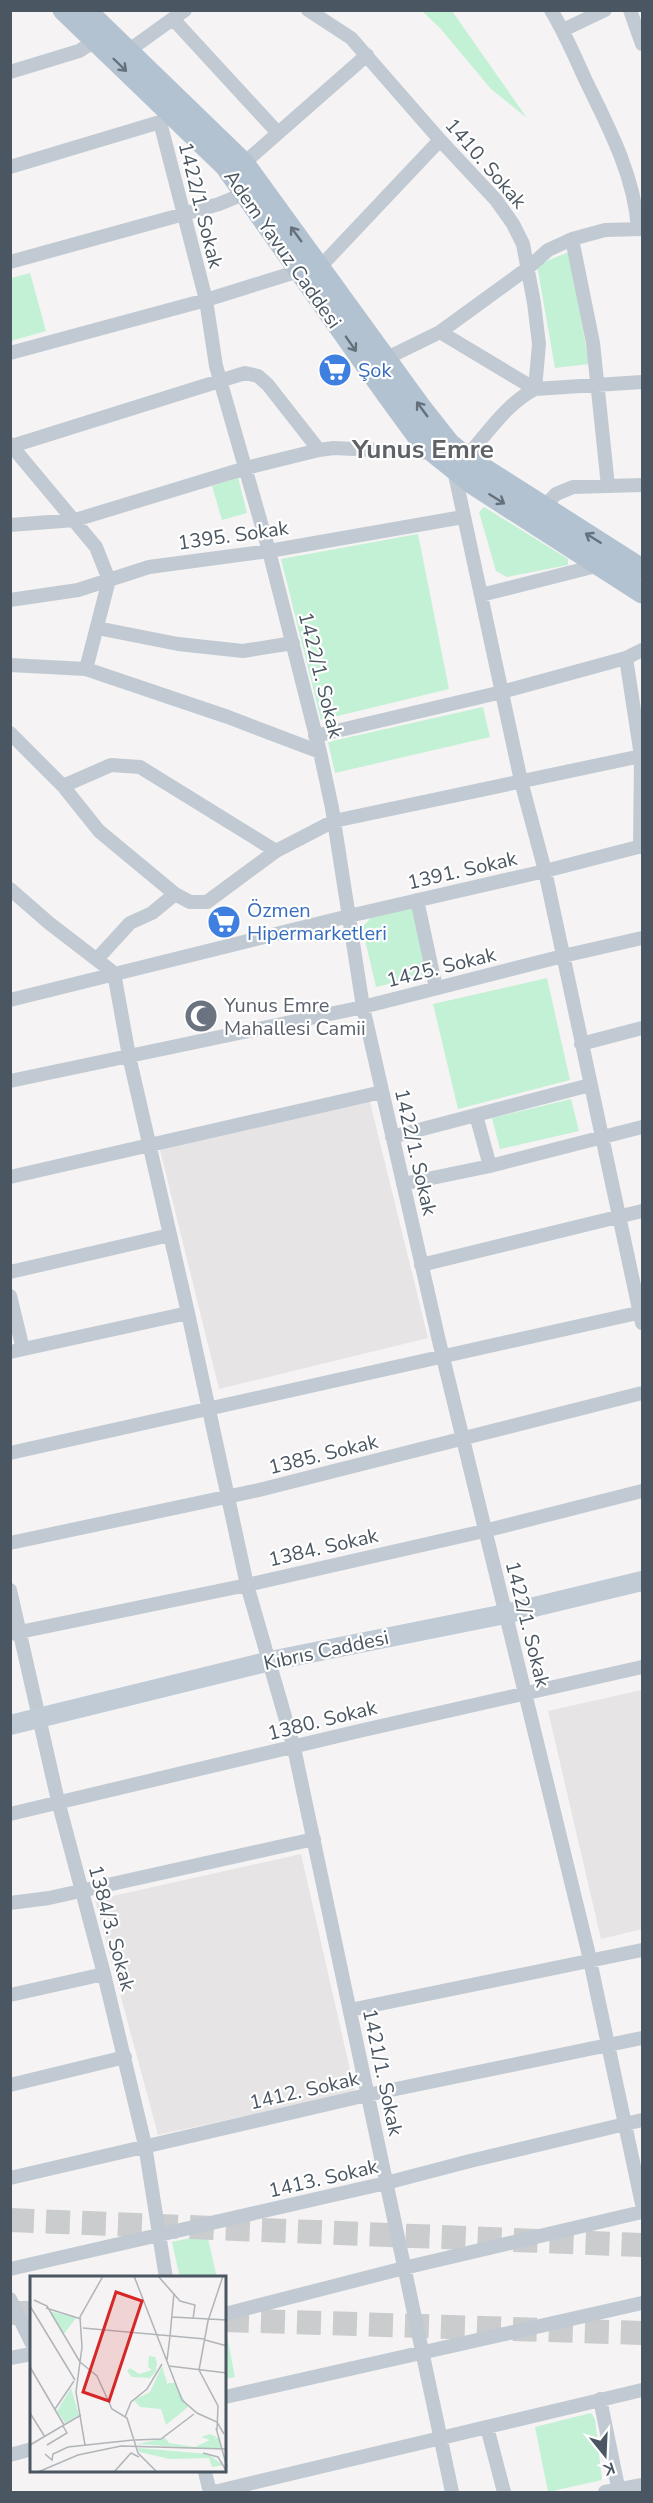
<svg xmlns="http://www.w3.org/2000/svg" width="653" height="2503" font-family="'Nunito Sans',sans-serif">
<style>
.education{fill:#e6e4e5}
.green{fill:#c3f1d5}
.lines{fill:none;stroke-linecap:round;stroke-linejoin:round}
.motorway-tunnel{stroke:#caccce;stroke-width:24;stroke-dasharray:24 12;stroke-linecap:butt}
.minor{stroke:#c1cad2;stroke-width:14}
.secondary{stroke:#c1cbd6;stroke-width:20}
.primary{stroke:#b3c2d1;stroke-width:21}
.oneway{stroke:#64717d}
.labels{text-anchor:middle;stroke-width:4.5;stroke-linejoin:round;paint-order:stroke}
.street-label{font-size:20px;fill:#4a5661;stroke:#fff}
.shop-label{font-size:20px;fill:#366cbe;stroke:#fff;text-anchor:start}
.worship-label{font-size:20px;fill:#5b616d;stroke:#fff;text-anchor:start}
.district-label{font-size:26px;font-weight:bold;fill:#5f6368;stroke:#fff}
.inset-road{fill:none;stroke:#b1b4b9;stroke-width:1.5}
.view{fill:#d62828;fill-opacity:0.15;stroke:#d62828;stroke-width:3}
.inset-edge{fill:none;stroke:#4a5661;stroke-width:3}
</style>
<rect width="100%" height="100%" fill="#f5f3f3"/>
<path class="education" d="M369 1098 428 1338 219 1389 160 1150Z
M642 1690V1929L601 1939 548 1711Z
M301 1854 355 2092 158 2135 95 1900Z"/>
<path class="green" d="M422 11H452L527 118 491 89 440 28Z
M569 252 589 364 555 368 537 265Z
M30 273 46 331 11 341V278Z
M238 477 247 513 222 520 212 486Z
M484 507 568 559V565L507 577 496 571 479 512Z
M418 534 449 689 321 720 281 559Z
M483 707 490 737 335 773 328 742Z
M416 907 432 974 376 987 362 927 371 918Z
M547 978 570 1080 458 1109 433 1004Z
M571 1099 579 1131 500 1149 492 1118Z
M207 2234 217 2278H180L172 2242Z
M225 2325 235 2377 225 2379Z
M591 2413 595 2419 602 2480 548 2492 535 2427Z"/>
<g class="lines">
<path class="motorway-tunnel" d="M10 2220 642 2245
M10 2313H32
M225 2320 642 2333"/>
<path class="minor" d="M308 10 351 38 440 140 496 200 513 224 523 244 534 303 539 344 535 389 440 332
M551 10C565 33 575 57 586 81 609 128 634 175 638 228
M630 10 642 44
M174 20 278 133
M563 30 605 10
M128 51 185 10
M10 72 79 51 95 41
M160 122 206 300 216 366 269 551 320 752 332 808 363 1007 439 1341 588 1951 642 2204
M244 163 367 55
M10 167 160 122
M572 239 593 343 608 486
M10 262 184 214 219 204 246 193
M320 267 440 140
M10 353 206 300 299 271
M387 358 440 332 528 268 548 250 572 239 605 230 642 229
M10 444 96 547 109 580 86 669
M12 446 245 373 258 376 268 385 319 450 334 448 434 453
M466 457C487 434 507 403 535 389L642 382
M454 470 521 781 545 871 642 1323
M544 507 556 494 573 487 642 485
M10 525 75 520 246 468 319 450
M481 595 600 565
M10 600 78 590 149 567 269 551 463 517
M97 628 178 644 243 651 293 643
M626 658 641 756 640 847
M10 665 86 669 228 717 320 752
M10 733 63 786 99 831 175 894 190 902H207L276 851 334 821 641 756
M315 736 502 692 626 658 642 650
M63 786 111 765 140 767 276 851
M10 889 49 923 114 973
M417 900 436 988
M97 959 130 923 152 913 175 894
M114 973 129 1056 188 1313 247 1585 294 1748 452 2492
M10 1000 349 916 545 871 642 846
M581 1044 642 1028
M10 1081 363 1007 563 956 642 938
M476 1115 490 1166
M392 1137 590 1085
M10 1177 382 1092
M403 1184 490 1166 642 1127
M421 1265 642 1211
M10 1272 170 1235
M10 1296 23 1349
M10 1352 188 1313
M10 1453 642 1312
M10 1543 259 1490 642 1393
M10 1590 58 1801 104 1974 145 2145 166 2278
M10 1634 247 1585 484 1531 642 1491
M10 1814 359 1731 642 1667
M10 1903 49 1898 314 1839
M10 1995 104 1974
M350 2010 642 1950
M10 2085 125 2057
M10 2178 367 2095 642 2038
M10 2269 386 2183 470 2161 642 2120
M10 2299 32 2344
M225 2314 404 2268 642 2212
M10 2358 32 2354
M225 2397 642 2303
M600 2399 619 2492
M487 2427 504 2492
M10 2455 32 2449
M205 2472 210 2492
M214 2492 642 2390
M605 2492 642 2485"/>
<path class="secondary" d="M10 1725 270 1661 505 1614 642 1581"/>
<path class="primary" d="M63 10 225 166 387 395 417 436 434 453 474 485 642 593
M86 10 244 163 420 406 450 444 466 457 642 569"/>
</g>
<defs><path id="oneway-shaft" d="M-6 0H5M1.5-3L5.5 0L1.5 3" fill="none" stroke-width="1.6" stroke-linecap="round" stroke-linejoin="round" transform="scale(1.5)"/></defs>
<g class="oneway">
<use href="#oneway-shaft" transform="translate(120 65) rotate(44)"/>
<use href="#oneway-shaft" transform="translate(296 234) rotate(-126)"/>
<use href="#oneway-shaft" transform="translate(351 344) rotate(55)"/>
<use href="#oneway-shaft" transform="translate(422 409) rotate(-126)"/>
<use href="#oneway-shaft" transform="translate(497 499) rotate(32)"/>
<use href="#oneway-shaft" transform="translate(593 538) rotate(-148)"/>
</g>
<defs>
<g id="supermarket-disc" transform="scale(1.725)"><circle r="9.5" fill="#3f7fe0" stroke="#fff"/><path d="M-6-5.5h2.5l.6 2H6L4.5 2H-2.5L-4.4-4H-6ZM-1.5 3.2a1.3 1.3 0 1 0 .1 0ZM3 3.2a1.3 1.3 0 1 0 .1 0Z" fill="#fff"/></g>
<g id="mosque-disc" transform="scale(1.725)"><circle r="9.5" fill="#6b7280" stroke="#fff"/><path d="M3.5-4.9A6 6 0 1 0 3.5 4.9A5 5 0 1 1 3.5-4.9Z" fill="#fff"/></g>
</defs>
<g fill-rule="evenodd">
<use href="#supermarket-disc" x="335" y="370"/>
<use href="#supermarket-disc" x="224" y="922"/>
<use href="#mosque-disc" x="201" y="1016"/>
</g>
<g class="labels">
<g class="street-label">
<text transform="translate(486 163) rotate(49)" y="7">1410. Sokak</text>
<text transform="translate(201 205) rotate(76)" y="7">1422/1. Sokak</text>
<text transform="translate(283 249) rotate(55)" y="7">Adem Yavuz Caddesi</text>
<text transform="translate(233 535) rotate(-8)" y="7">1395. Sokak</text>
<text transform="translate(321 675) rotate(76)" y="7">1422/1. Sokak</text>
<text transform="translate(462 870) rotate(-13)" y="7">1391. Sokak</text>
<text transform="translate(441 967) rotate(-14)" y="7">1425. Sokak</text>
<text transform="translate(416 1152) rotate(77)" y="7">1422/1. Sokak</text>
<text transform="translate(323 1454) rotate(-14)" y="7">1385. Sokak</text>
<text transform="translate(323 1547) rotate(-13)" y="7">1384. Sokak</text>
<text transform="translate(528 1624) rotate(76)" y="7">1422/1. Sokak</text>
<text transform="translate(326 1650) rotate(-12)" y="7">Kıbrıs Caddesi</text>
<text transform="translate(322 1720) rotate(-14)" y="7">1380. Sokak</text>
<text transform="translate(112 1928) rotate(75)" y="7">1384/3. Sokak</text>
<text transform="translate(383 2072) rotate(78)" y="7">1421/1. Sokak</text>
<text transform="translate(304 2090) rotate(-13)" y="7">1412. Sokak</text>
<text transform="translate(323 2178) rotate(-13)" y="7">1413. Sokak</text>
</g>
<g class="shop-label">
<text x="358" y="377">Şok</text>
<text x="247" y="917">Özmen<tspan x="247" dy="23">Hipermarketleri</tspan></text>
</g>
<g class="worship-label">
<text x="224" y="1012">Yunus Emre<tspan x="224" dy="23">Mahallesi Camii</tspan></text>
</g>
<g class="district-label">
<text x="423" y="458">Yunus Emre</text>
</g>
</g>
<g transform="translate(30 2276)">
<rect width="196" height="196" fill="#f5f3f3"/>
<path d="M19 35 46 42 33 59ZM119 80 125 81 127 86 126 95 120 102 102 101 97 95 100 92 109 98 122 94 118 91ZM132 90 138 110V107H145L158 131 136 149 131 133 110 131 104 124 120 116ZM41 112 49 139 35 147 27 135ZM180 158 187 161 183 163 190 161 191 172 174 173 107 168 135 162 139 167 165 171 180 164 171 161ZM108 172 178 178 193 189 182 191 179 182 140 183 109 176Z" fill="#c3f1d5"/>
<path class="inset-road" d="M104 0 152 124 167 137 187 146 194 158M128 0 150 25 165 29 163 43M4 24 17 30 50 86M0 30 45 104M16 32 51 43M142 41 197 44M178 45 193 0M53 52 175 63M140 60 144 17M175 64 197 70M137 84 140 60M50 86 67 100 82 133 97 142 108 177 127 196M139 90 197 97M0 91 34 149M169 94 188 130 187 154M169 94 178 45M25 133 44 105M0 137 15 161M95 141 101 126 117 113 132 88M186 152 197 191M105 164 131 163 164 138M0 169 51 139M17 169 37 157 33 150M55 169 46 116 52 71 50 41 73 0M173 177 188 181 197 196M15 178 22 184 23 178 38 171 103 164M8 196 48 179 91 170 197 173M84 196 101 177 109 181"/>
<path class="view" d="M86 16 112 25 79 125 53 116Z"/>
<rect width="196" height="196" class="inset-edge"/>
</g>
<rect width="653" height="2503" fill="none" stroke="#4a5661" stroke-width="24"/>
<g transform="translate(605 2455) rotate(162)" stroke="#ffffff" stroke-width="4.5" paint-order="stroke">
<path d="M0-4.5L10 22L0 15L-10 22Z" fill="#4a5661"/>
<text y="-9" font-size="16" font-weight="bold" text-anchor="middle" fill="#4a5661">K</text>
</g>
</svg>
